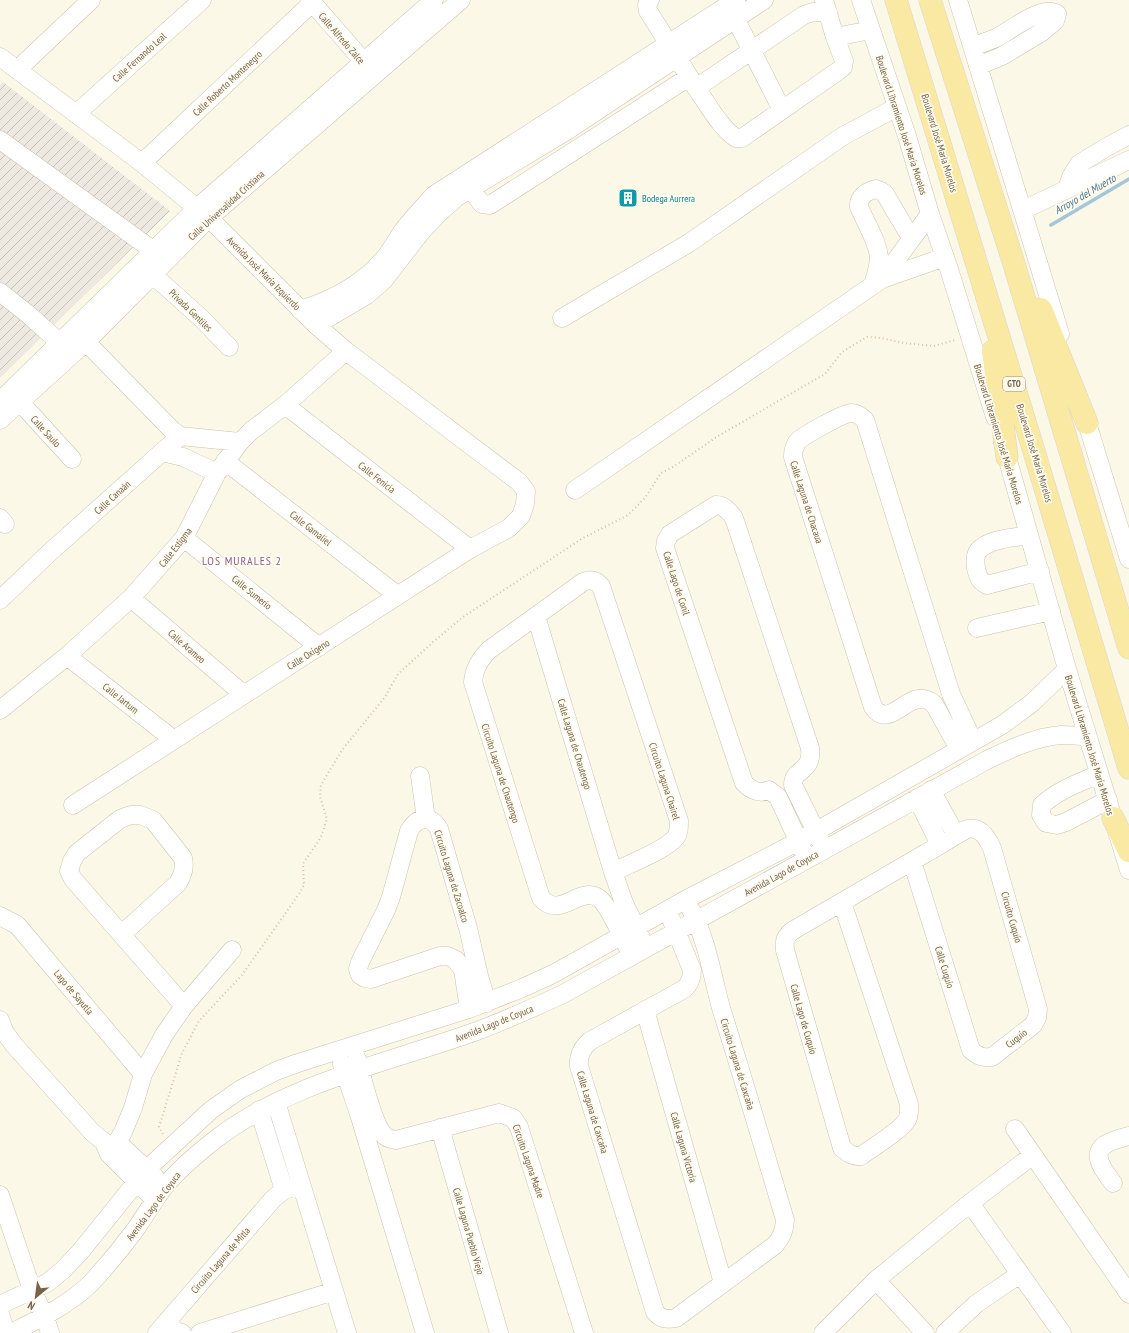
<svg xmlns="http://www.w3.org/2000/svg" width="1129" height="1333" font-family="'PT Sans Narrow',sans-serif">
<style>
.industrial{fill:url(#industrial-furrows)}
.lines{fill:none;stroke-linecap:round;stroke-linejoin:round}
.stream{stroke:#a3c6d8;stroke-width:3.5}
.minor-casing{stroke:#cec2ae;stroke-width:19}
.major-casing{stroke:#dbd6d0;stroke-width:23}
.path{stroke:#d7c0a3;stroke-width:2;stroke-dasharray:1 3;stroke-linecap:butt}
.minor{stroke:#fff;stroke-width:18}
.major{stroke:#f9e9a2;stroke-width:22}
.labels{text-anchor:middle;stroke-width:3.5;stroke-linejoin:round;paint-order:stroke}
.shield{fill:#fffbef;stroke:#9f917d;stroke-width:1}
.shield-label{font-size:9px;font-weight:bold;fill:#76634c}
.street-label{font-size:10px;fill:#76634c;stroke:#fffbef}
.culture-label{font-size:10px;fill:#0d838f;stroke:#fffbef;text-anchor:start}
.water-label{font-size:11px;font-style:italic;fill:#497891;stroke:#fffbef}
.quarter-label{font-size:12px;letter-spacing:1px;fill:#8c6492;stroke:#fffbef}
</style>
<defs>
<pattern id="industrial-furrows" width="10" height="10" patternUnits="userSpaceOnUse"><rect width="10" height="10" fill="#ede9e1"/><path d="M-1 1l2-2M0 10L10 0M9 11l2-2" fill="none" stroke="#c5c0b9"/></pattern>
</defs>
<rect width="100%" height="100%" fill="#fcf8e8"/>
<path class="industrial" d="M3 82 170 211 0 378V85Z"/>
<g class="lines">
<path class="stream" d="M1051 225 1129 179"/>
<g class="minor-casing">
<path id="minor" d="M310 0 371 70
M650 0 647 5 648 11C668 42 686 73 707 104 715 116 724 130 736 138H742L838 71 843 67 844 61 835 37 824 0
M861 0 907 136 930 214 949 269 995 417
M958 0 1060 334
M728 8 735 18 782 110
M835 37 871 30
M973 47C980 44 988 41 996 38 1010 31 1042 4 1057 14L1055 21 1042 32 1002 56 978 66
M0 57 142 163 209 218 316 325 346 351 519 482 526 491 525 504 521 516 509 528 470 549 73 805
M17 70 91 0
M696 88 804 15 813 12H828
M76 114 202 0
M0 140 154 251
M142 163 312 3
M463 179 482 204 490 205 689 77
M1067 189 1071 177 1079 164 1105 148 1129 135
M1023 210 1129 160
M152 274 201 318 229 347
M882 279 930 214
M873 285C875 277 879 267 879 257 877 240 866 223 859 207 858 197 867 191 876 189L881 191 885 194 911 238
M0 292 29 315 60 343
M300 310C333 300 365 283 387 255 392 248 397 240 402 232 412 219 423 207 434 195L736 0
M562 318 689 243 843 136 897 107
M316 325 367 295 384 280 421 232 438 214 457 197 568 130 764 0
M86 342 172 430 180 436 240 442
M0 401 197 208 434 0
M20 402 72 459
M285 405 470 549
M1083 410 1129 559
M0 420 86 342 209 218 461 0
M1003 443 1067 669 1129 870
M162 452 183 457 217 473
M225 461 397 595
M575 490 882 279 945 257
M0 518 5 524
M1029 535C1014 538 994 538 981 548 975 552 975 561 976 568 978 576 979 581 987 585L1040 571
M184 538 319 647
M131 598 243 694
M0 600 48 554 180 436
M536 616 613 872 624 903 641 938
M977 628 1051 611
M67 656 174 740
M0 710 67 656 131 598 184 538 217 473 240 442 251 431 285 405 346 351
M959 749 934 704C930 701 925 698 920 699 904 699 887 728 873 707L793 457C793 452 794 447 797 442 802 436 844 413 851 413 857 413 861 416 865 420L951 694 973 741
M1099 774C1079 783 1058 790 1042 805L1041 815 1046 823 1057 825 1066 822 1108 800
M420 776 426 819
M931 790 956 835
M917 798 940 845
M803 851 778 797 769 790C759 794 752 791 744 783L665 548 666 541 670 534 716 505C724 505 729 511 734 518L810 748C813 774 793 767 793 785L821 842
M613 872C629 864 666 850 676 837 679 832 679 827 679 821L601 586C596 580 590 579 583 582L489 650C479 660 474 669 473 682L541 898C561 921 581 882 601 900 611 910 620 933 627 946
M842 902 909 1104C909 1109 910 1115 907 1120 900 1131 873 1147 861 1156 853 1157 848 1153 842 1148L785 950C784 941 785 937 792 931 836 905 881 879 926 853 937 847 947 841 958 834 961 833 965 829 968 829 981 826 988 839 992 848L1038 1009 1037 1018 1033 1025 992 1057C982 1058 978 1056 971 1050L912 861
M0 916 17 925 143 1074
M672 921 692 970C692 978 690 984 684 989L590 1041C582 1048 578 1055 579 1066L655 1312C661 1319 666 1320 676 1318L775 1245C782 1237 784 1231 785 1220 764 1149 743 1078 721 1008 712 975 707 940 691 910
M122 934 178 883C183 874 185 868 183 858L153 820 140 815H131L120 819 77 853 72 861 69 871 73 879 184 1006
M469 1009 463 970 456 960 448 956H440L371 979 365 978 360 975 358 969 360 962 386 910 391 897 409 831C417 817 430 814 439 829L468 928 479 976 487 1003
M645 1010 723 1283
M0 1020 4 1031 14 1045 92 1132 104 1142 109 1154 155 1200
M357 1059C362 1076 373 1126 385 1136 388 1139 392 1139 396 1140L499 1113 513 1118 519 1127 584 1333
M342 1064 359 1114 425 1333
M276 1102 347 1333
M259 1110 284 1190
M440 1128 499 1333
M1015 1129 1129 1294
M117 1142 155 1177
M109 1154 115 1146 123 1132 133 1108 143 1074 164 1035 184 1006 232 950
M1113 1183C1105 1172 1088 1153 1108 1143 1114 1140 1122 1138 1129 1136
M0 1195 32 1290 45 1317 50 1333
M970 1203 1062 1333
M876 1280 925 1333
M0 1305 47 1283 63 1270 80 1252 147 1169 211 1110 241 1089 276 1071 298 1063 469 1009 520 989 553 974 685 900 799 841 1002 725 1032 703 1067 669
M0 1314 6 1333
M166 1323 176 1331 182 1333
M11 1333C39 1319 67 1306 90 1284 106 1267 121 1249 135 1230 145 1216 154 1200 165 1186 180 1168 198 1153 216 1139 290 1082 391 1062 477 1031 506 1020 535 1007 563 994L987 760C1010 749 1035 737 1061 735 1070 735 1078 736 1087 736
M157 1333 273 1199 284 1190 301 1185
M200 1333 334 1291
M823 1333 876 1280 970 1203 1033 1155
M945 1333 976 1304 1020 1274"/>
</g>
<g class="major-casing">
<path id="major" d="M896 0 1033 448 1129 768
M930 0 1014 264 1129 648
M1041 309 1087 423
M993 351 1007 457
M1113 818 1129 851"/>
</g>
<path class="path" d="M163 1134 159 1127 182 1053 199 1021 242 975 299 894 304 885 303 864 321 837 327 819 320 797 321 785 342 750 385 697 398 674 433 642 463 617 583 538 628 515 645 498 661 473 673 467 718 436 825 374 842 352 867 337 881 338 904 343 934 346 955 340"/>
<use href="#minor" class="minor"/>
<use href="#major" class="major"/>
</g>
<defs>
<g id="building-square" transform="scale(1)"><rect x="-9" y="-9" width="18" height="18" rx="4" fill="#0f9aa8" stroke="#fffbef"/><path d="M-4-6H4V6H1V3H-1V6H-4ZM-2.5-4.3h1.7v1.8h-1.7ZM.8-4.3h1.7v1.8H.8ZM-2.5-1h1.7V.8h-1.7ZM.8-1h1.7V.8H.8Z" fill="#fff"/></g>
</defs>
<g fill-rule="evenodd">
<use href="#building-square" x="628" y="198"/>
</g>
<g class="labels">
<rect class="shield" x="1003" y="377" width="22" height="14" rx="3"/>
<g class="shield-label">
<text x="1014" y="387">GTO</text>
</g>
<g class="street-label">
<text transform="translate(342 38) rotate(49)" y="4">Calle Alfredo Zalce</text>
<text transform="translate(139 57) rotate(-42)" y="4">Calle Fernando Leal</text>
<text transform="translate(227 83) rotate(-43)" y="4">Calle Roberto Montenegro</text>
<text transform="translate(902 125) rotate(72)" y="4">Boulevard Libramiento José María Morelos</text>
<text transform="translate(940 143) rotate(73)" y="4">Boulevard José María Morelos</text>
<text transform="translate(226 205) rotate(-42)" y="4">Calle Universalidad Cristiana</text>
<text transform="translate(264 273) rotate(45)" y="4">Avenida José María Izquierdo</text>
<text transform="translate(191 310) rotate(44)" y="4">Privada Gentiles</text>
<text transform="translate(46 431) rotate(47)" y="4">Calle Saulo</text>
<text transform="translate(999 434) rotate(73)" y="4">Boulevard Libramiento José María Morelos</text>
<text transform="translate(1035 453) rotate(73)" y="4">Boulevard José María Morelos</text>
<text transform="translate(377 477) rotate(38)" y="4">Calle Fenicia</text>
<text transform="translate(112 497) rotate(-42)" y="4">Calle Canaán</text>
<text transform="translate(807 502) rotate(72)" y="4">Calle Laguna de Chacaua</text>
<text transform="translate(311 528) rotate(38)" y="4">Calle Gamaliel</text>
<text transform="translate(175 547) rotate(-52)" y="4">Calle Estigma</text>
<text transform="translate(677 583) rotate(72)" y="4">Calle Lago de Conil</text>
<text transform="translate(252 592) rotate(39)" y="4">Calle Sumerio</text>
<text transform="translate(187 646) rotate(41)" y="4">Calle Arameo</text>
<text transform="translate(308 654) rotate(-32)" y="4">Calle Oxígeno</text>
<text transform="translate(121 698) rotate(38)" y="4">Calle Jartum</text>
<text transform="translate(575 744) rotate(73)" y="4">Calle Laguna de Chautengo</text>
<text transform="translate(1090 745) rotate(73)" y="4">Boulevard Libramiento José María Morelos</text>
<text transform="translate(501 773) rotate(72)" y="4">Circuito Laguna de Chautengo</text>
<text transform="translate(665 781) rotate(72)" y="4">Circuito Laguna Chairel</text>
<text transform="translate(781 873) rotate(-29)" y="4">Avenida Lago de Coyuca</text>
<text transform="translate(452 876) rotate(73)" y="4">Circuito Laguna de Zacoalco</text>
<text transform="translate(1012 917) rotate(74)" y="4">Circuito Cuquío</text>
<text transform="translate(945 967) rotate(73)" y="4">Calle Cuquío</text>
<text transform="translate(74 992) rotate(50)" y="4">Lago de Sayutla</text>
<text transform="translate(804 1019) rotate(74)" y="4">Calle Lago de Cuquío</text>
<text transform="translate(494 1023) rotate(-22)" y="4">Avenida Lago de Coyuca</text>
<text transform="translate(1016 1038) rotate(-38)" y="4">Cuquío</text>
<text transform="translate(738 1064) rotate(73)" y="4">Circuito Laguna de Caxcaña</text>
<text transform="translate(593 1112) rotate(73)" y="4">Calle Laguna de Caxcaña</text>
<text transform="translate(684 1147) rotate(74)" y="4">Calle Laguna Victoria</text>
<text transform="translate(529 1161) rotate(71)" y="4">Circuito Laguna Madre</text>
<text transform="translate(153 1206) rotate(-53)" y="4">Avenida Lago de Coyuca</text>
<text transform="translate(469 1231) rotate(74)" y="4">Calle Laguna Pueblo Viejo</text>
<text transform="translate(220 1260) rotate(-49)" y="4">Circuito Laguna de Mitla</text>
</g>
<g class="culture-label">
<text x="642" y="202">Bodega Aurrera</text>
</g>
<g class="water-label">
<text transform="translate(1085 194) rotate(-30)" y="4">Arroyo del Muerto</text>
</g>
<g class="quarter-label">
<text x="242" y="565">LOS MURALES 2</text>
</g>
</g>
<g transform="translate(36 1297) rotate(209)" stroke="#fffbef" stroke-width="3" paint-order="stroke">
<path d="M0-3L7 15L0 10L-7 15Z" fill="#76634c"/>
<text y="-6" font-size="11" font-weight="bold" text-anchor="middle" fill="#76634c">N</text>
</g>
</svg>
